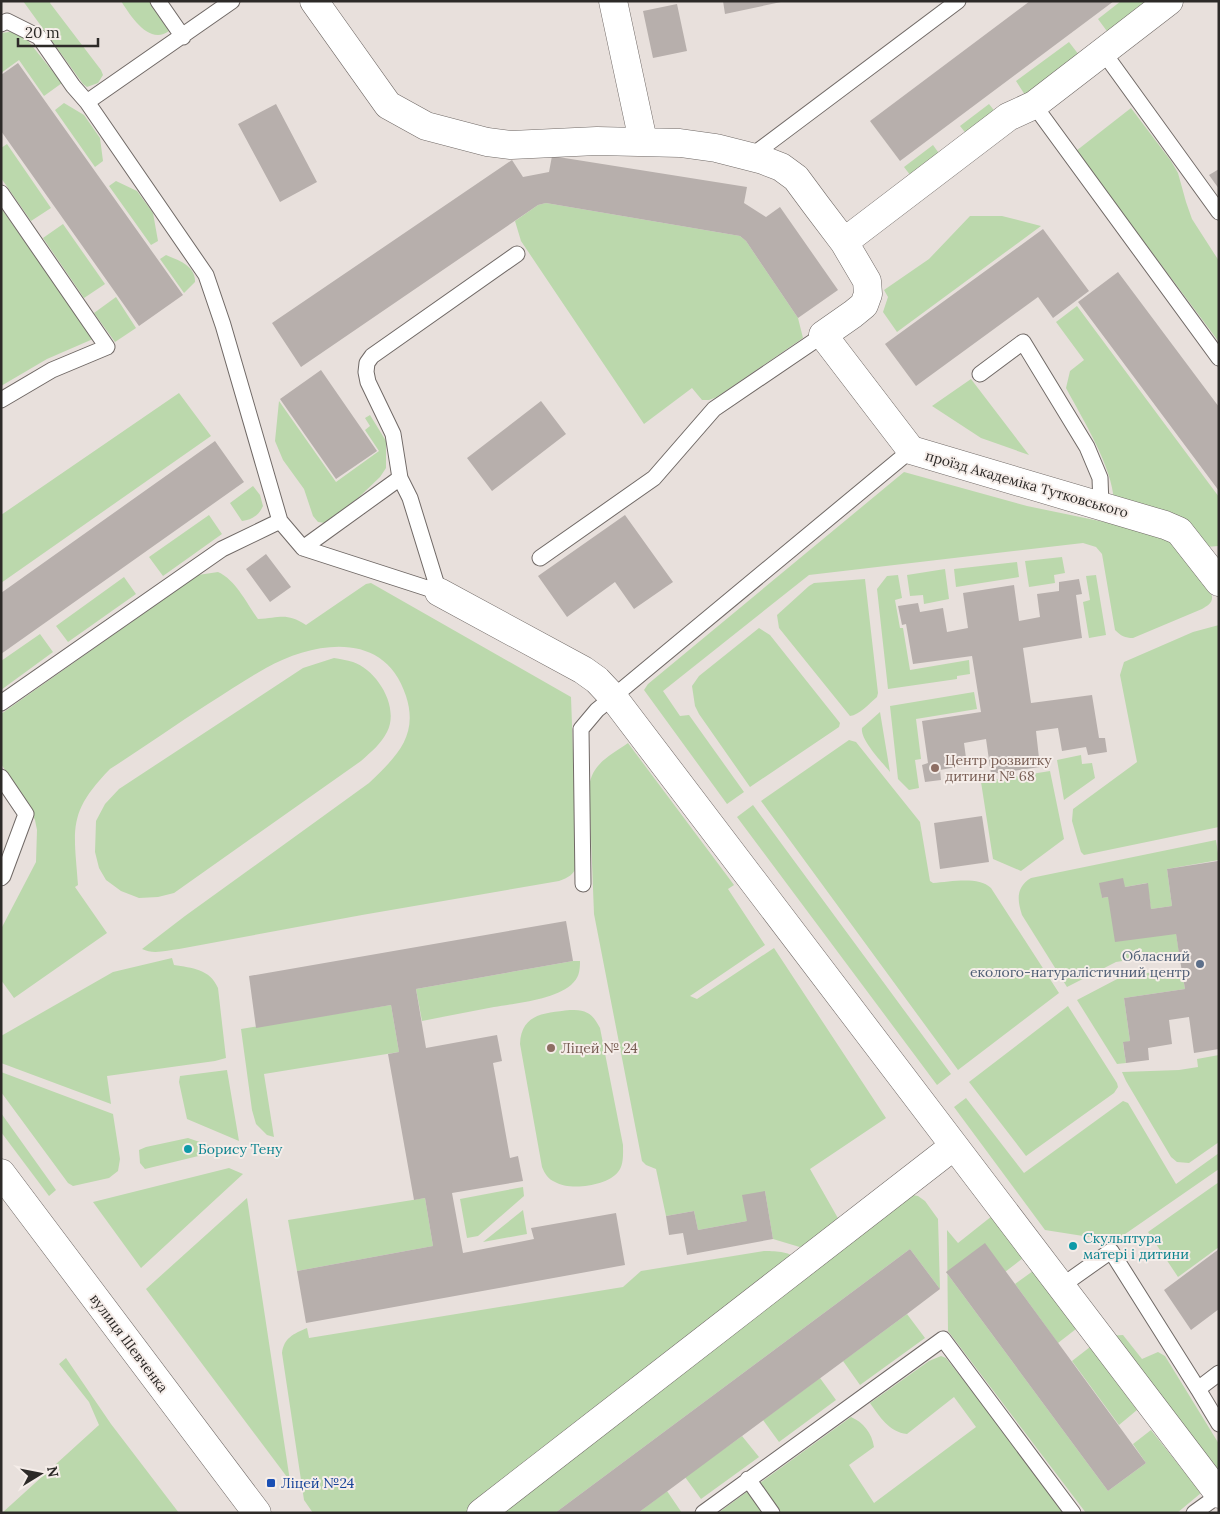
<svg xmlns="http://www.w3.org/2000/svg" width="1220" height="1514" font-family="Lora,serif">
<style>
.green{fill:#bbd8ac}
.building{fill:#b7afac}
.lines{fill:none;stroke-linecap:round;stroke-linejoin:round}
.lane-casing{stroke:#706966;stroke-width:17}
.street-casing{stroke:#706966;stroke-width:29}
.secondary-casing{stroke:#706966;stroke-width:29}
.lane{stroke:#fff;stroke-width:15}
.street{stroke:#fff;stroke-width:28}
.secondary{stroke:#fff;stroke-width:28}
.education-dot{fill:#8d6e63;stroke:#f5ede9;stroke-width:2}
.service-dot{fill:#5c6f8a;stroke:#f5ede9;stroke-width:2}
.culture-dot{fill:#0f9aa8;stroke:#f5ede9;stroke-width:2}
.transit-dot{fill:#1a4fb4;stroke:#f5ede9;stroke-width:2}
.labels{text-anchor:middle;stroke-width:4;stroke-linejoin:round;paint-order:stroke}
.street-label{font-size:14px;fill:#2d2a28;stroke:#f5ede9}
.education-label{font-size:14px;fill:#785e54;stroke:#f5ede9;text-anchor:start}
.service-label{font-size:14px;fill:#4e5e75;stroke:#f5ede9;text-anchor:end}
.culture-label{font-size:14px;fill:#0d838f;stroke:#f5ede9;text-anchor:start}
.transit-label{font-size:14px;fill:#164399;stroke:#f5ede9;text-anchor:start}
</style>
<rect width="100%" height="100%" fill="#e8e0dc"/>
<path class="green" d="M23 1H51L50 3 101 70 103 75 98 83 87 87 83 84Z
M121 1H149L169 31C149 46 130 15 121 1Z
M1121 1H1155L1109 34 1098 19Z
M9 32 20 33 25 37 62 83 44 96 19 60 1 73V33Z
M1069 42 1079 55 1025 95 1016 81Z
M64 103 84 115 100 138 103 161 95 167 55 110Z
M989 104 997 114 968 136 960 126Z
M1131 108 1171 161 1178 173 1186 202 1192 219 1219 261V342L1076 151Z
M7 144 51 208 31 221 1 178V148Z
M933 145 943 159 914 180 904 167Z
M116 181 137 191 153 213 158 241 151 245 109 186Z
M546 203 740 236 746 241 798 318 803 338 717 397 709 400H702L692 388 644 424 521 241 515 221 538 205Z
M1 208 93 339 47 359 1 386Z
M970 216H1002L1041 226 897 332 883 312 888 297 884 290 929 259Z
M63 224 105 284 84 298 43 238Z
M166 255C178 260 196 266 195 282L184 293 160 259Z
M116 297 136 328 115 342 94 313Z
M1077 306 1219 497V546L1205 547 1114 501C1112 466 1083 420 1066 388L1070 371 1084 360 1056 322Z
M971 379 1029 455 981 438 932 406Z
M179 393 211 436 1 583V515Z
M279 401 336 482 379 451 365 430 370 426 365 418 370 415 386 441V468L380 477 357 499 325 523 318 522 313 516 304 489 283 460 275 441Z
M904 472 1027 506 1143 530 1173 543 1195 570 1212 596C1213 603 1207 606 1202 609L1133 638C1125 638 1121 636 1115 630L1102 554 1096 547 1083 543 809 575 663 691 680 716 689 715 744 792 727 804 644 690 648 684Z
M253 486 260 495 263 506C259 515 252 520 242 521L230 503Z
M209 515 222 534 163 576 149 557Z
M1062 557 1065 573 1054 575 1055 583 1029 587 1025 561Z
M1017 562 1019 577 956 587 954 569Z
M945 569 949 599 924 604 923 595 910 596 907 575Z
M218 572C236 580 247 604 258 619 280 618 286 612 306 625L366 584 371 583 571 697 577 866C574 874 568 878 559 881L362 915 179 949C167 950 154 955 142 949L185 916 369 783C396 757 419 736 406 696 385 630 315 641 266 668 246 679 227 692 208 704 175 725 143 748 110 769 67 813 74 829 78 885L75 887 107 933 14 998 1 980V929L36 862 37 830 35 820 26 802 1 764V714L198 575Z
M898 575 902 598 895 600 900 628H903L910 670 969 660 970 674 957 676V679L888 689 877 589 887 576Z
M1096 575 1106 635 1089 638 1083 602 1090 600 1086 576Z
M124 577 136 594 68 642 56 626Z
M865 579 878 693 877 697C870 703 859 715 850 716L779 628 777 615 809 586 814 583Z
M1219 625V827L1084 855 1081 852 1072 821 1073 809 1137 762 1120 675 1124 662 1193 632Z
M759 628 770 635 840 723 839 727 750 787 699 714 695 706 692 686 699 676Z
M40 634 53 652 1 690V661Z
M334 658C340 659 347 660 353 662 377 670 400 707 387 732 381 744 371 752 361 761L174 893 158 897 139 898 121 891 106 880 99 868 95 852 96 821 105 804 119 789 303 668Z
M974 692 977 709 916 719 921 759 915 760 919 788 909 790 898 779 890 706Z
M880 712 890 772C882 762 860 740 862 728Z
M849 740 856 742 920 822 930 881 933 883C951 882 978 876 991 888L1059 993 958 1070 761 801Z
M628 743 734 885 728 889 765 945 690 996 697 999 774 948 886 1118 810 1169 839 1220 803 1248 773 1239 765 1191 747 1221 698 1230 694 1211 666 1216 656 1169 646 1165 642 1161 594 914 589 787C592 763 610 756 628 743Z
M1081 755 1082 764 1092 763 1095 778 1064 800 1057 760Z
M1050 771 1064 839 1021 871 993 859 981 782Z
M753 805 951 1074 937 1085 737 817Z
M1216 840 1219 860 1167 869 1172 906 1151 909 1147 883 1125 887 1100 883 1102 898 1108 897 1176 934 1179 952 1116 962 1067 987 1022 915C1017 900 1016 887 1031 878Z
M172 958 174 965C192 968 210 969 218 988L226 1058 215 1061 107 1076 111 1104 1 1063V1036L113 972Z
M573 961H580C580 971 579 978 571 985 553 1000 517 1003 494 1007 470 1012 446 1016 422 1021L416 989Z
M1181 968 1185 989 1124 998 1130 1041 1123 1043 1126 1063 1117 1064 1077 1000 1121 977Z
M391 1005 399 1052 264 1074 274 1137 267 1135 256 1124 252 1110 241 1029Z
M1068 1006 1117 1083 1118 1087 1114 1093 1026 1156 969 1082Z
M570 1010C587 1010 592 1013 600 1028L623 1145C623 1154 624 1165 618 1172 607 1186 570 1191 555 1182 548 1179 545 1174 542 1167L520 1044C521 1013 546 1013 570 1010Z
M1219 1055V1142L1189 1163 1177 1162 1171 1157 1126 1081 1122 1072 1179 1070 1198 1067 1197 1059Z
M227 1070 239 1141 187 1119 179 1082 180 1076Z
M1 1072 113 1114 120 1159 118 1171 109 1178 73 1186 68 1183 1 1092Z
M966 1098 1024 1173 1123 1101 1128 1103 1176 1184 1219 1153V1169L1115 1241 1045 1230 954 1107Z
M1 1113 56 1190 49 1196 1 1132Z
M188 1138 223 1150 145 1169 140 1163 139 1150 146 1147Z
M229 1168 243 1174 141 1268 93 1202Z
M1219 1182V1247L1178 1277 1148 1232Z
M523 1187 524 1196 478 1236 467 1238 460 1199Z
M913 1195 918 1196 925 1201 938 1219 940 1289 910 1249 555 1513H495L908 1196Z
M247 1198 290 1481 146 1289Z
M425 1198 433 1246 297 1271 288 1220Z
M523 1210 527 1234 483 1242Z
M992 1216 1023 1258 1005 1272H946L1108 1491 1146 1463 1133 1444 1151 1430 1201 1493 1177 1513H1086L948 1331 947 1230 958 1243Z
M764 1251C773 1251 790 1251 796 1259L466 1513H313L304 1500 282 1353C284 1338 293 1334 307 1328L309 1338 623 1287 641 1271Z
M1033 1271 1076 1329 1058 1343 1015 1284Z
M907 1314 925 1338 860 1385 843 1361Z
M1123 1335 1142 1359 1158 1352 1165 1356 1219 1444V1474L1108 1336Z
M1090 1347 1137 1410 1119 1425 1072 1361Z
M941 1356 946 1358 1017 1448 1064 1513H781L760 1483 851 1417C863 1422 872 1433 874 1447L849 1465 874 1503 976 1427 954 1397 907 1434C889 1432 880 1417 870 1403L929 1361Z
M66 1358 111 1424 179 1513H2L99 1425 89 1402 59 1364Z
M820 1378 836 1400 779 1442 763 1420Z
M742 1436 759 1457 701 1499 685 1477Z
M667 1491 682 1513H638Z
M748 1491 764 1513H718Z"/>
<path class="building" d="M723 1H781V2L725 14Z
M1030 1H1114L900 161 870 121Z
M677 4 687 51 653 58 643 11Z
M18 63 183 295 139 326 1 131V75Z
M276 104 317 182 280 202 238 124Z
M552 156 747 187 744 203 766 217 780 207 838 290 798 318 746 241 740 236 546 203 538 205 301 367 272 323 512 160 523 177 549 172Z
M1219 169V189L1209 175Z
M1043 229 1089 291 1053 318 1038 297 916 386 885 344Z
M1118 272 1219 407V491L1078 302Z
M321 370 377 451 336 479 280 399Z
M541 401 566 434 492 491 467 458Z
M215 441 244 482 1 654V593Z
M625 515 673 582 634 609 615 582 567 617 538 576Z
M266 554 291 587 270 602 246 569Z
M1079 579 1082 594 1076 595 1082 638 1023 648 1031 703 1092 695 1099 738H1105L1107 752 1088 755 1086 747 1062 751 1058 728 1036 731 1040 767 991 774 986 739 964 743 967 765 940 770 941 780 925 782 922 765 928 763 922 721 981 712 972 656 913 664 906 624 902 625 898 606 918 603 920 612 943 608 947 632 968 628 963 593 1014 585 1019 621 1040 617 1037 594 1059 591V582Z
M982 816 989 862 940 869 934 823Z
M1218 861 1219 1049 1194 1053 1189 1017 1169 1020 1172 1044 1148 1048 1149 1060 1126 1063 1123 1042 1130 1041 1124 998 1185 989 1180 960 1176 934 1115 942 1108 897 1102 898 1099 883 1123 878 1125 887 1148 883 1151 909 1172 906 1167 869Z
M566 921 573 961 416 989 426 1048 497 1035 502 1061 493 1063 510 1158 518 1156 523 1181 452 1193 463 1253 534 1239 531 1228 616 1213 625 1265 306 1323 297 1271 433 1246 425 1198 414 1200 388 1054 399 1052 391 1005 256 1028 249 976Z
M765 1191 773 1239 687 1255 683 1233 669 1235 666 1216 694 1211 698 1230 747 1221 742 1195Z
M985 1243 1146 1463 1108 1491 946 1272Z
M910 1249 940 1289 907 1314 638 1513H555Z
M1219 1249V1309L1191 1330 1164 1290Z"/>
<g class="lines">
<g class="lane-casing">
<path id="lane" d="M158 1 183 37
M1 24 7 21 39 37 73 86 87 102 232 1
M1104 53 1219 212
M87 102 206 275 223 325 280 521 303 548 439 592
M1034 105 1219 358
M750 157 958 1
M1 193 107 347 52 370 1 400
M980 374 1023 342 1087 447 1100 478 1101 506
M303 548 400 478
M540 558 654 478 714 409 823 335
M439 592 410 498 400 478 393 434 368 382 366 372 367 363 372 356 517 254
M1 703 222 549 280 521
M1 777 26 814 3 876 1 878
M583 884 581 729 597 710 613 697 911 450
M1060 1287 1111 1251 1198 1389
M1219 1373 1198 1389 1219 1424
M748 1479 772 1513
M703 1513 943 1339 1073 1513
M1194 1513 1219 1495"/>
</g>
<g class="street-casing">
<path id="street" d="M314 1 388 105 426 126 487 142 511 145 597 141 680 143 716 148 763 160 781 167 796 178 816 205 844 242 867 281 868 294 864 305 853 314 823 335 911 450 1165 525 1179 531 1219 582
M613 1 643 141
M844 242 1008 117 1034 105 1169 1
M439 592 583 670 597 680 613 697 1219 1494
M481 1513 954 1146"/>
</g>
<g class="secondary-casing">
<path id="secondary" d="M1 1173 257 1513"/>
</g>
<use href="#lane" class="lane"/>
<use href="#street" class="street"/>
<use href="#secondary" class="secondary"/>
</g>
<g class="education-dot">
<circle cx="935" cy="768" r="5"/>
<circle cx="551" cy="1048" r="5"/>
</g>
<circle class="service-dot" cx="1200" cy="964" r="5"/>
<g class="culture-dot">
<circle cx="188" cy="1149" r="5"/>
<circle cx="1073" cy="1246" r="5"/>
</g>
<rect class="transit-dot" x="266" y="1478" width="10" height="10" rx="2.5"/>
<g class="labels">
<g class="street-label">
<text transform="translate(1027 484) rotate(16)" y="5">проїзд Академіка Тутковського</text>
<text transform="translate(129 1343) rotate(53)" y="5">вулиця Шевченка</text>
</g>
<g class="education-label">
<text x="945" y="765">Центр розвитку<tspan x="945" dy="16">дитини № 68</tspan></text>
<text x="561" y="1053">Ліцей № 24</text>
</g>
<g class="service-label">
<text x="1190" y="961">Обласний<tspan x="1190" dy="16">еколого-натуралістичний центр</tspan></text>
</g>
<g class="culture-label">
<text x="198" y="1154">Борису Тену</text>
<text x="1083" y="1243">Скульптура<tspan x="1083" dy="16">матері і дитини</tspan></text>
</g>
<g class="transit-label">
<text x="281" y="1488">Ліцей №24</text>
</g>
</g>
<rect width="1220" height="1514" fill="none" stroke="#2d2a28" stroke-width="5"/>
<g transform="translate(40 1474) rotate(80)" stroke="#f5ede9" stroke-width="4" paint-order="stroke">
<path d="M0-4L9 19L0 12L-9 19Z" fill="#2d2a28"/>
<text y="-8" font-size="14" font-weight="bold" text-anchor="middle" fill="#2d2a28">N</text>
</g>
<path d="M18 38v8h80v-8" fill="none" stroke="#2d2a28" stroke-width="2.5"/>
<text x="25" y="38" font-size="15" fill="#2d2a28" stroke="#f5ede9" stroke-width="4" paint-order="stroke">20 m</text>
</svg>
